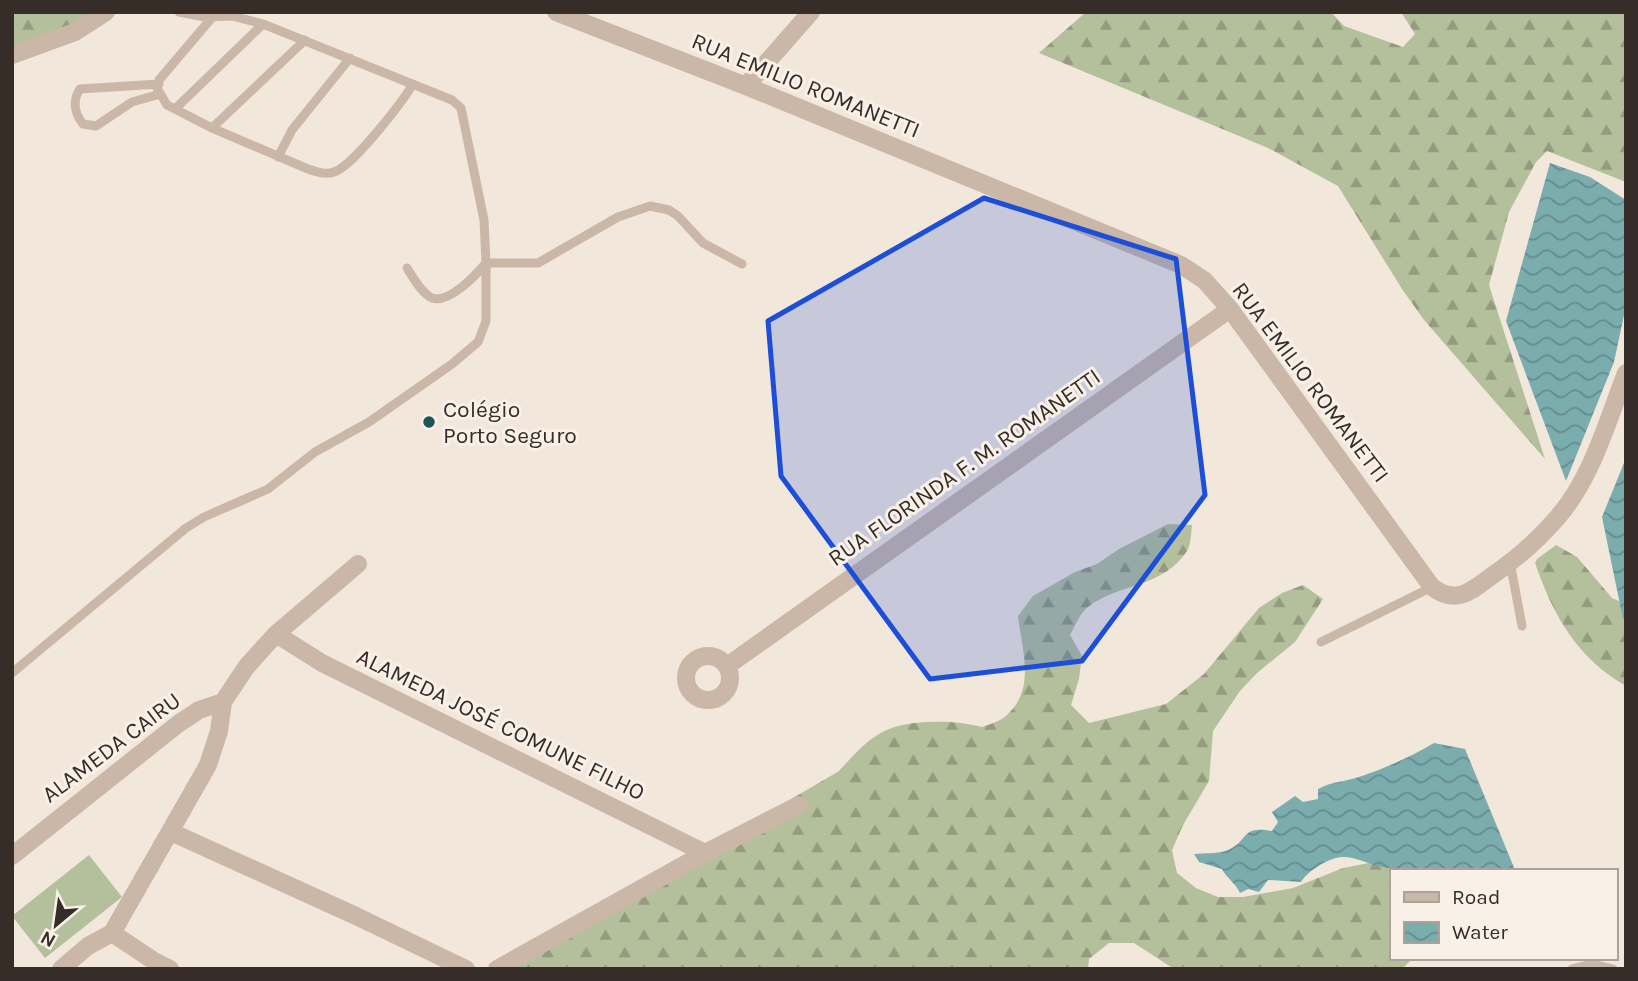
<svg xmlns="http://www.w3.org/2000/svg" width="1638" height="981" font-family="Karla,sans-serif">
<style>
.forest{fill:url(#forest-firs)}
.pitch{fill:#b4c09c}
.water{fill:url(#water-waves)}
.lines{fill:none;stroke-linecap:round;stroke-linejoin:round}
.service{stroke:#cab7a8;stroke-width:9}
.minor{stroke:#cab7a8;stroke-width:18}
.marked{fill:#1d4ed8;fill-opacity:0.2;stroke:#1d4ed8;stroke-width:5;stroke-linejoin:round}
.poi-dot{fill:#1e5457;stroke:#f9f1e8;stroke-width:2.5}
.labels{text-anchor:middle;stroke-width:6;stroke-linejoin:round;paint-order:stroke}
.street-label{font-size:23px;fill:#362c28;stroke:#f9f1e8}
.poi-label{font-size:23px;fill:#362c28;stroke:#f9f1e8;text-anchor:start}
</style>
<defs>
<pattern id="forest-firs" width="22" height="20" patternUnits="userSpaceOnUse" patternTransform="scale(1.75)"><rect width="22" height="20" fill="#b4c09c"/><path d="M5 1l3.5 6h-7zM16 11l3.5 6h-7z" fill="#939c7f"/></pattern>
<pattern id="water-waves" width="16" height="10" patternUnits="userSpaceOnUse" patternTransform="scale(1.75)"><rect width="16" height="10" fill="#7bacae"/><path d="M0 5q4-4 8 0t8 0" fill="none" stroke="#668c8e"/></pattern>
</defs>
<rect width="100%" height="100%" fill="#f2e7db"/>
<path class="forest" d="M12 12H104L12 59Z
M1086 12H1331L1344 26 1403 47 1415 34 1401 12H1626V182L1547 151 1536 162 1509 212 1489 285 1545 459 1424 320 1402 289 1338 186 1268 148 1039 53Z
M1168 524 1192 525C1191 533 1191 545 1187 551 1163 588 1119 583 1088 607 1080 613 1075 626 1070 635L1082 656 1079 679 1071 705 1089 723 1166 704 1204 674 1259 608 1282 593 1303 585 1323 599 1295 642 1257 673 1240 691 1213 731 1209 781 1183 825 1172 850 1177 873 1196 888 1218 897H1243L1293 888 1343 868 1374 862 1439 871H1391V958H1413L1402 969H1174L1134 943H1109L1089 959 1088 969H502L839 771C869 738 882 724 927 722 947 721 963 722 982 727 990 724 1001 721 1007 715 1036 688 1022 651 1018 616L1033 596 1075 572 1097 564 1119 549Z
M1556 545 1577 557 1612 598 1626 604V686C1577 658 1553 615 1535 563L1537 559Z"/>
<path class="pitch" d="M89 855 122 897 45 958 12 916Z"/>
<path class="water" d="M1550 163 1590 177 1626 200V306L1614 362 1566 481 1506 321Z
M1626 458V616L1623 619 1602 517Z
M1434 743 1465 749 1515 870 1514 871C1469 871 1421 876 1378 866 1365 863 1350 854 1336 858 1324 861 1307 872 1301 882L1268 880 1259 892 1248 889 1240 893C1235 882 1227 879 1222 869L1199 862 1194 854C1203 853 1220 854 1228 850 1249 841 1240 825 1272 831L1278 822 1272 812 1295 796 1303 802 1318 799V789C1332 781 1345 782 1359 777 1386 768 1410 757 1434 743Z"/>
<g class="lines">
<path class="service" d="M179 12 205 17 232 16 263 24 452 100 461 108 484 220 486 263C476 275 449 304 432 298 421 293 413 277 407 268
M215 14 159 80 157 88 167 105 212 128 308 169C319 173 330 176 340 169 359 157 401 104 413 84
M159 84 80 89C72 101 75 114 83 124L96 126 132 102 160 94
M175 109 263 24
M212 128 305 40
M278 157 292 130 350 58
M1510 562 1522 626
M1321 642 1432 587
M12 673 186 528 204 517 268 489 315 452 369 422 452 364 478 342 486 321V263H538L618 217 650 206 669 210 678 216 703 243 742 264
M1572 969 1593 964 1613 969"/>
<path class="minor" d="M556 12 746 86 1181 265 1204 280 1230 309 1432 587C1457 606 1472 590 1493 575 1516 559 1539 539 1557 518 1592 478 1607 422 1626 373
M12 55 75 32 106 12
M746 86 811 12
M276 634 322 663 705 853
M686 678a22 22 0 1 1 44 0a22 22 0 1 1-44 0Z
M727 666 1230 309
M171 832 356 916 466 969
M12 856 178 724 199 710 223 702 247 666 276 634 358 564
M112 933 154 961 170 969
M61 969 88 946 112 933 208 765 219 731 223 702
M497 969 705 853 799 805"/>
</g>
<path class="marked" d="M984 198 1176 259 1205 495 1082 661 930 679 781 476 768 321Z"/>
<circle class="poi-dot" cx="429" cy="422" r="7"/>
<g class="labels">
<g class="street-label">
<text transform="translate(806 85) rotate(22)" y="8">RUA EMILIO ROMANETTI</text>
<text transform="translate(1311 382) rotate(53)" y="8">RUA EMILIO ROMANETTI</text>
<text transform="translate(964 467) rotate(-35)" y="8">RUA FLORINDA F. M. ROMANETTI</text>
<text transform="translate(501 724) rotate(26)" y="8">ALAMEDA JOSÉ COMUNE FILHO</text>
<text transform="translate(111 747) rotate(-37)" y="8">ALAMEDA CAIRU</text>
</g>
<g class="poi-label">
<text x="443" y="417">Colégio<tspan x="443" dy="26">Porto Seguro</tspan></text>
</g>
</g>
<rect width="1638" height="981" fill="none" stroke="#362c28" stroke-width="28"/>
<rect x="1390" y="869" width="228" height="91" fill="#f9f1e8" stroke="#aba29b" stroke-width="2"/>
<rect x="1404" y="892" width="35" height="10" fill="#cab7a8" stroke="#aba29b" stroke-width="2"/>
<text x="1452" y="904" font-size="21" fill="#362c28">Road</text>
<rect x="1404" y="922" width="35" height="21" fill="url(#water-waves)" stroke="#aba29b" stroke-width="2"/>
<text x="1452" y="939" font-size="21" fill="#362c28">Water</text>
<g transform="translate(56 925) rotate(209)" stroke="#f9f1e8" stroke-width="5" paint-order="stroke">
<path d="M0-5L12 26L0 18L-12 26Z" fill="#362c28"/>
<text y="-10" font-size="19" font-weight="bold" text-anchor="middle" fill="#362c28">N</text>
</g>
</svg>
